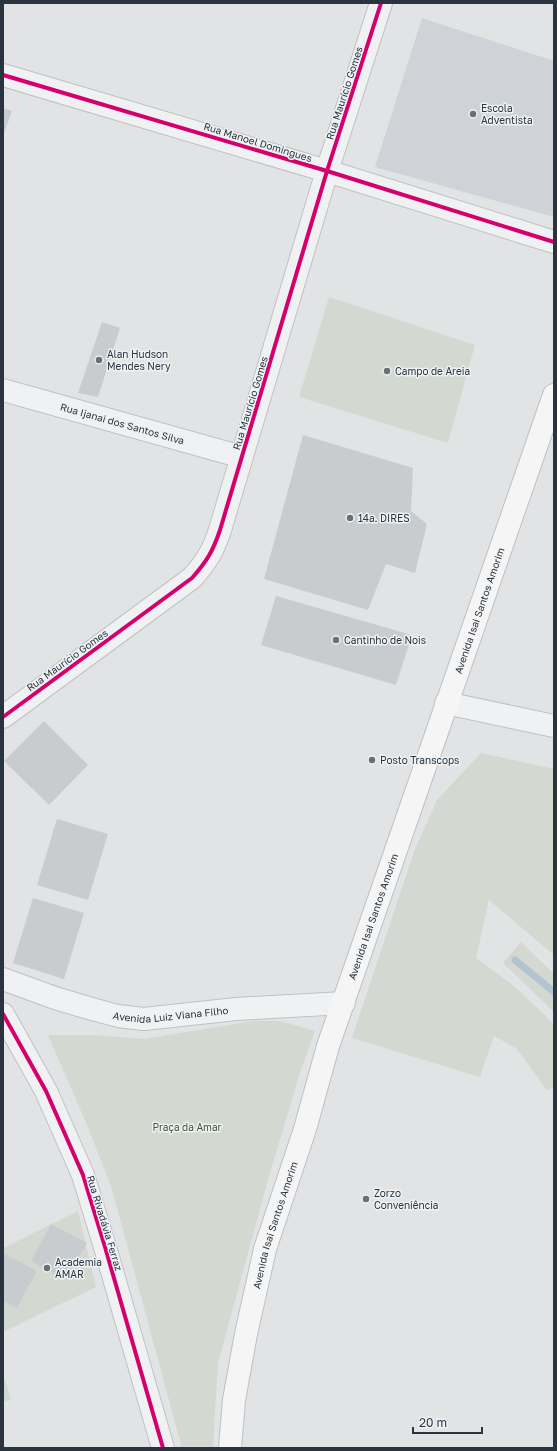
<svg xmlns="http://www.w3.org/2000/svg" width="557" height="1451" font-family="'Golos Text',sans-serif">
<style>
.built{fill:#cfd3d8}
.green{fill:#d3d9d1}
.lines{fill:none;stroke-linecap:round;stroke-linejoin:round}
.stream{stroke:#b1c4cf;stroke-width:7}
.building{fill:#c9ccce}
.minor-casing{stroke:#bfc1c3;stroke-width:24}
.major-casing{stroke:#bdc0c3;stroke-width:24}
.minor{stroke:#f0f1f3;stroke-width:22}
.major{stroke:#f5f5f6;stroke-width:22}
.cycleway-casing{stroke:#eef2f5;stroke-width:6}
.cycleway{stroke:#d6006c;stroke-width:4}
.poi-dot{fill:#697178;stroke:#eef2f5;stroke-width:1.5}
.labels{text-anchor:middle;stroke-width:3;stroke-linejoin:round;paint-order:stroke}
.street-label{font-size:10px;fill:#29343e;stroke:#eef2f5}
.poi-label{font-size:10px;fill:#29343e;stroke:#eef2f5;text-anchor:start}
.park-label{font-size:10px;fill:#435837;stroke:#eef2f5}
</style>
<rect width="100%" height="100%" fill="#e1e3e5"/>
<path class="built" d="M422 18 554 61V217L375 167Z"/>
<path class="green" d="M329 297 475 345 448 443 299 397Z
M481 753 554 769V955L489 900 476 958 514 986 554 1024V1088L547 1090 516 1048 494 1036 480 1077 352 1038 415 849 437 800Z
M521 942 554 974V1012L503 963Z
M253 1021H280L315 1031 298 1079 266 1187 218 1363 213 1448H182L111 1186 87 1125 48 1035H94L144 1039Z
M78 1211 96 1287 3 1332V1248Z
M3 1375 11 1399 3 1402Z"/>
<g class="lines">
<path class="stream" d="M515 960 554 992"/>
</g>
<path class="building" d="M3 108 12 111 3 136Z
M102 322 120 328 98 397 78 393Z
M303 435 413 468 411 511 427 524 415 573 386 564 368 610 264 579Z
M276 596 412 635 396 685 261 645Z
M44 721 88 765 49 805 4 761Z
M57 819 108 834 88 900 37 885Z
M33 898 84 913 64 979 13 963Z
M51 1224 87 1243 66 1280 31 1261Z
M3 1253 37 1271 17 1308 3 1301Z"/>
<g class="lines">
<g class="minor-casing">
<g id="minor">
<path d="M3 75 327 171 554 242"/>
<path id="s1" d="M3 390 242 457"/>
<path d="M446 703 554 726"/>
<path d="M3 717 192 578C207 561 213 551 220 530L327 171 381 3"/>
<path id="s2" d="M3 979 55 998 92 1009 118 1016 144 1019 236 1009 344 1003"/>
<path d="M3 1014 46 1091 83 1175 105 1247 163 1448"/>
</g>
</g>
<g class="major-casing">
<g id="major">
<path id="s3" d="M230 1448 234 1400 246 1334 265 1249 305 1129 328 1046 554 395"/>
</g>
</g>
<use href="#minor" class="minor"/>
<use href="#major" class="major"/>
<g class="cycleway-casing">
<path id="cycleway" d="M3 75 327 171 554 242
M3 717 192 578C207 561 213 551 220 530L327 171 381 3
M3 1014 46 1091 83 1175 105 1247 163 1448"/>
</g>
<use href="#cycleway" class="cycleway"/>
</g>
<g class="poi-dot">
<circle cx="473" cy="114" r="4"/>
<circle cx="99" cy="360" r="4"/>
<circle cx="387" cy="371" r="4"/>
<circle cx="350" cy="518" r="4"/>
<circle cx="336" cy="640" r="4"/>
<circle cx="372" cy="760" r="4"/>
<circle cx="366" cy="1199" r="4"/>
<circle cx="47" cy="1268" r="4"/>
</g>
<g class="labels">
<g class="street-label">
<text transform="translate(344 93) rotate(-72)" y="4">Rua Maurício Gomes</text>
<text transform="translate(258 142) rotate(17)" y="4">Rua Manoel Domingues</text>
<text transform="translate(250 403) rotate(-73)" y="4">Rua Maurício Gomes</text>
<text dy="4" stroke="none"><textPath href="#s1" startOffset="124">Rua Ijanai dos Santos Silva</textPath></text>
<text dy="4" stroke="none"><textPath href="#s3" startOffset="876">Avenida Isai Santos Amorim</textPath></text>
<text transform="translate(67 660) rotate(-36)" y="4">Rua Maurício Gomes</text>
<text dy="4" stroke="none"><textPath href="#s3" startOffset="552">Avenida Isai Santos Amorim</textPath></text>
<text dy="4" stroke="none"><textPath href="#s2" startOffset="174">Avenida Luiz Viana Filho</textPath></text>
<text transform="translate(105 1223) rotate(73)" y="4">Rua Rivadávia Ferraz</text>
<text dy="4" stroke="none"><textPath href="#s3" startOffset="228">Avenida Isai Santos Amorim</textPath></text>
</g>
<g class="poi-label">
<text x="481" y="112">Escola<tspan x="481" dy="12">Adventista</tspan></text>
<text x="107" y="358">Alan Hudson<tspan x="107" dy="12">Mendes Nery</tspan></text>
<text x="395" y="375">Campo de Areia</text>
<text x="358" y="522">14a. DIRES</text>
<text x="344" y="644">Cantinho de Nois</text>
<text x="380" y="764">Posto Transcops</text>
<text x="374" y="1197">Zorzo<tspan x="374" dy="12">Conveniência</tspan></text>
<text x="55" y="1266">Academia<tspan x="55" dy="12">AMAR</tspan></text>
</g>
<g class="park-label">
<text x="187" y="1131">Praça da Amar</text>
</g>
</g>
<rect width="557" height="1451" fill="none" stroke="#29343e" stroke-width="8"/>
<path d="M413 1427v6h69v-6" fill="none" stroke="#29343e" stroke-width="2"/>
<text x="419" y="1427" font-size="12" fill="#29343e" stroke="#eef2f5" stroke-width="3" paint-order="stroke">20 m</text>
</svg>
